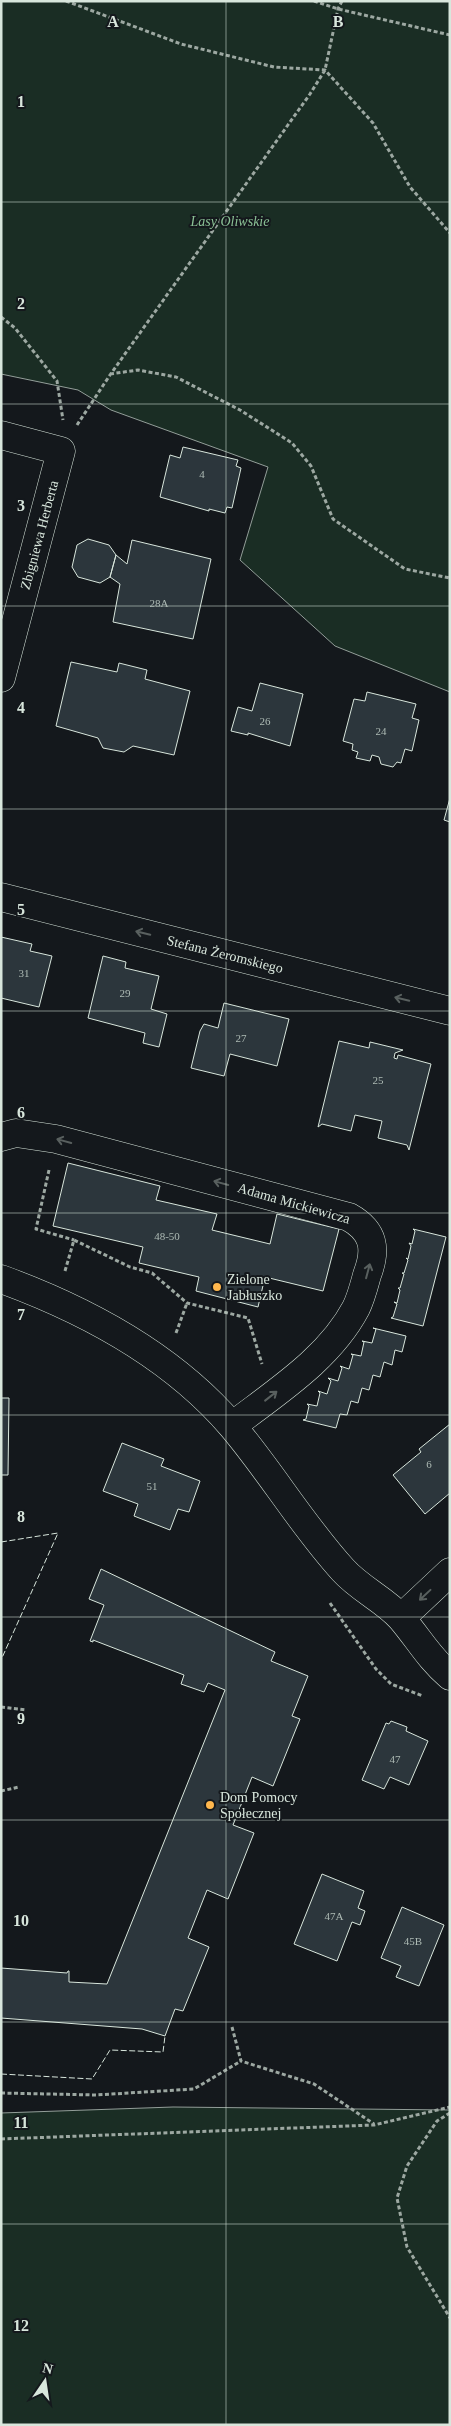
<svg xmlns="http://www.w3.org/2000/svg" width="451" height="2426" font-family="Georgia,serif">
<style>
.green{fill:#1a2d24;stroke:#939e99}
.building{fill:#2c363c;stroke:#d8e6dc}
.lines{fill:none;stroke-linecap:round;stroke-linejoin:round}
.minor-casing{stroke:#d8e6dc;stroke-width:29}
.path{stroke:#9da8a2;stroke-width:3;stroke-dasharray:4 2.5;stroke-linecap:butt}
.minor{stroke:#14181c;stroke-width:28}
.fence{stroke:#d8e6dc;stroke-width:1;stroke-dasharray:6 2.5;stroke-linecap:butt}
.oneway{stroke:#59605f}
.grid{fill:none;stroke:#d8e6dc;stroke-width:1;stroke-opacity:0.55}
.poi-dot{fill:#ffb74d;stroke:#14181c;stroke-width:2}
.labels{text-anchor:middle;stroke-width:4;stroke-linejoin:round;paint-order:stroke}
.number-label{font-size:11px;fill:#adbab4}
.park-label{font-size:14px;font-style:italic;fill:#8ac095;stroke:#14181c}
.street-label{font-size:14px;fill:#d8e6dc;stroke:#14181c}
.poi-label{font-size:14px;fill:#d8e6dc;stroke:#14181c;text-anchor:start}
.grid-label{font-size:16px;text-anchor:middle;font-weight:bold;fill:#d8e6dc;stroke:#14181c;stroke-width:4;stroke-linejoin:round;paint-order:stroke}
</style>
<rect width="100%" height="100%" fill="#14181c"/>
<path class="green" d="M1 1H450V692L335 646 240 560 268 467 111 410 78 390 1 374Z
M173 2107 450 2110V2425H1V2113Z"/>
<path class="building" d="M183 447 238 460 236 466 241 468 232 508 227 507 225 513 209 509V511L160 497 170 455 180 458Z
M88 539 109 545 116 555 110 577 100 583 78 577 72 567 77 545Z
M132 540 211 559 193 639 113 622 120 584 110 577 116 555 127 564Z
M71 662 117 672 119 663 147 670 145 679 190 691 174 755 133 746 124 752 103 748 98 738 56 726Z
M260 683 303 694 290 746 248 733V735L231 731 238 707 252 711Z
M367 692 416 704 412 718 419 720 412 751 405 749 401 763 397 762 393 767 381 764 379 757 372 755 370 761 356 758 358 752 352 750 353 744 343 741 354 699 365 701Z
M450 798V822L444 820Z
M1 937 32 944 30 951 52 956 39 1007 1 998Z
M103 956 126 962 125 968 159 976 151 1009 167 1014 159 1047 143 1043 145 1033 88 1018Z
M224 1003 289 1019 277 1066 230 1054 224 1076 191 1068 200 1031 204 1024 218 1028Z
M339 1041 369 1048 370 1042 403 1050 395 1053 394 1058 397 1059 398 1055 431 1064 409 1150 407 1145 378 1138 382 1121 355 1115 351 1131 322 1124 318 1127Z
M68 1163 160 1186 156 1200 217 1214 212 1230 270 1244 277 1214 339 1229 323 1291 265 1277 258 1307 196 1291 199 1277 139 1263 143 1247 53 1226Z
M413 1229 446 1237 423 1326 391 1318 393 1317 397 1304 394 1302 397 1303 400 1290 398 1288H400L404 1274 402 1273H404L408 1260 406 1258 408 1259 411 1246 409 1243 412 1244 415 1231Z
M373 1328 406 1336 402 1352 395 1350 392 1365 384 1362 380 1377 373 1375 369 1390 362 1388 358 1403 351 1401 347 1415 340 1414 336 1428 303 1420 306 1419 309 1406 307 1404 317 1406 320 1393 318 1391 327 1394 331 1381 328 1378 338 1381 342 1368 340 1366 349 1369 353 1355 351 1354 361 1356 364 1342 362 1341 372 1343 376 1329Z
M1 1398H9L8 1475H1Z
M450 1424V1493L425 1514 393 1475 421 1452 419 1449Z
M122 1443 164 1459 161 1466 200 1481 189 1512 178 1509 170 1530 134 1516 138 1504 103 1491Z
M101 1569 275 1652 271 1661 308 1676 292 1716 300 1719 273 1786 252 1777 233 1825 254 1833 228 1899 207 1890 188 1938 209 1947 183 2011 175 2009 165 2036 142 2029 1 2018V1968L67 1973 68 1971H69V1982L107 1984 225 1690 208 1683 204 1692 181 1684 184 1675 93 1640V1642L90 1641 104 1605 89 1599Z
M391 1721 407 1727 406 1731 428 1741 409 1785 390 1777 384 1789 362 1780 386 1723 389 1724Z
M322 1874 364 1891 358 1908 365 1911 360 1925 352 1922 337 1961 294 1944Z
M402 1907 444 1925 419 1986 396 1977 401 1966 381 1958Z"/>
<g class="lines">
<g class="minor-casing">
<path id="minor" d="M1 435 61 451 1 678
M1 897 450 1011
M1 1137 16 1133 56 1139 349 1217C374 1231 377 1249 367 1275 364 1286 361 1298 356 1308 329 1359 276 1392 232 1426
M1 1279C86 1310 172 1356 232 1426 271 1472 302 1525 343 1570 360 1589 385 1600 401 1618 419 1639 428 1657 450 1676
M401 1618 450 1572"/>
</g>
<path class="path" d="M66 1 181 44 274 67 325 70 373 123 410 187 450 233
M314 1 338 9 450 35
M1 317 15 328 57 381 63 420
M110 374 138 370 176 377 240 410 292 443 311 466 333 519 405 569 450 578
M77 425 110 375 310 94 325 70 338 9 342 1
M49 1170 36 1229 74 1240
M65 1271 74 1240 130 1267 152 1273 187 1303 248 1318 262 1364
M176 1333 187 1303
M330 1603 376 1669 391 1684 423 1696
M1 1707 26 1710
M1 1791 19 1787
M232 2027 241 2061 314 2084 374 2124
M1 2093 96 2095 194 2089 241 2061
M450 2113 437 2121 407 2166 397 2198 407 2247 450 2318
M1 2139 374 2125 450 2107"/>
<use href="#minor" class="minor"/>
<path class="fence" d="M1 1542 58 1533 1 1660
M1 2074 92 2079 110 2050 163 2052 165 2036"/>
</g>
<defs><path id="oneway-shaft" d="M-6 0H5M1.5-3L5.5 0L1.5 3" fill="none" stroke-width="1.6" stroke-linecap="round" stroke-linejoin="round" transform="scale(1.25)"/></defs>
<g class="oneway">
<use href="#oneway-shaft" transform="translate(143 933) rotate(-166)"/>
<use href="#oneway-shaft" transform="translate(402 999) rotate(-166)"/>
<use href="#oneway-shaft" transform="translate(64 1141) rotate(-165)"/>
<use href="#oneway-shaft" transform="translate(221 1183) rotate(-165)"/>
<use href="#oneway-shaft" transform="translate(368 1271) rotate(-75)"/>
<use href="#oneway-shaft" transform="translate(271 1396) rotate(-38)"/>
<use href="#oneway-shaft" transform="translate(425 1595) rotate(137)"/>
</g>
<path class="grid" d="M226 1V2425M1 202H450M1 404H450M1 606H450M1 809H450M1 1011H450M1 1213H450M1 1415H450M1 1617H450M1 1820H450M1 2022H450M1 2224H450"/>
<g class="poi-dot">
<circle cx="217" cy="1287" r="5"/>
<circle cx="210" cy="1805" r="5"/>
</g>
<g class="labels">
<g class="number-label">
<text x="202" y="478">4</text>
<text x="159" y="607">28A</text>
<text x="265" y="725">26</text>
<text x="381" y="735">24</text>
<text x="24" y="977">31</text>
<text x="125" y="997">29</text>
<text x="241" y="1042">27</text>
<text x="378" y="1084">25</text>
<text x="167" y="1240">48-50</text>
<text x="429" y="1468">6</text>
<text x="152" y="1490">51</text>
<text x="395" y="1763">47</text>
<text x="334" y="1920">47A</text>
<text x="413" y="1945">45B</text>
</g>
<g class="park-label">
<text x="230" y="226">Lasy Oliwskie</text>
</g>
<g class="street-label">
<text transform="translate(39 535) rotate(-75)" y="5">Zbigniewa Herberta</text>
<text transform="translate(225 954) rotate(14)" y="5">Stefana Żeromskiego</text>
<text transform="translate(294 1203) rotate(16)" y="5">Adama Mickiewicza</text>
</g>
<g class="poi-label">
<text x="227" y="1284">Zielone<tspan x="227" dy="16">Jabłuszko</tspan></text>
<text x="220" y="1802">Dom Pomocy<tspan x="220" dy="16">Społecznej</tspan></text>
</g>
</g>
<g class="grid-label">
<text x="113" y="27">A</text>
<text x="338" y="27">B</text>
<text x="21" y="107">1</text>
<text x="21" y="309">2</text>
<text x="21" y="511">3</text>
<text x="21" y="713">4</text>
<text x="21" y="915">5</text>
<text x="21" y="1118">6</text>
<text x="21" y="1320">7</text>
<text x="21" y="1522">8</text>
<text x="21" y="1724">9</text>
<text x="21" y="1926">10</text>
<text x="21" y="2128">11</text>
<text x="21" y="2331">12</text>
</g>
<rect width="451" height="2426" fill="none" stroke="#d8e6dc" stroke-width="5"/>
<g transform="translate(45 2381) rotate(13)" stroke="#14181c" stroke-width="4" paint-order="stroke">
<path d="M0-4L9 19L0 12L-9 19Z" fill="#d8e6dc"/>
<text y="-8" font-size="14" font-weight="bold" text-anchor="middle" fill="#d8e6dc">N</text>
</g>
</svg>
